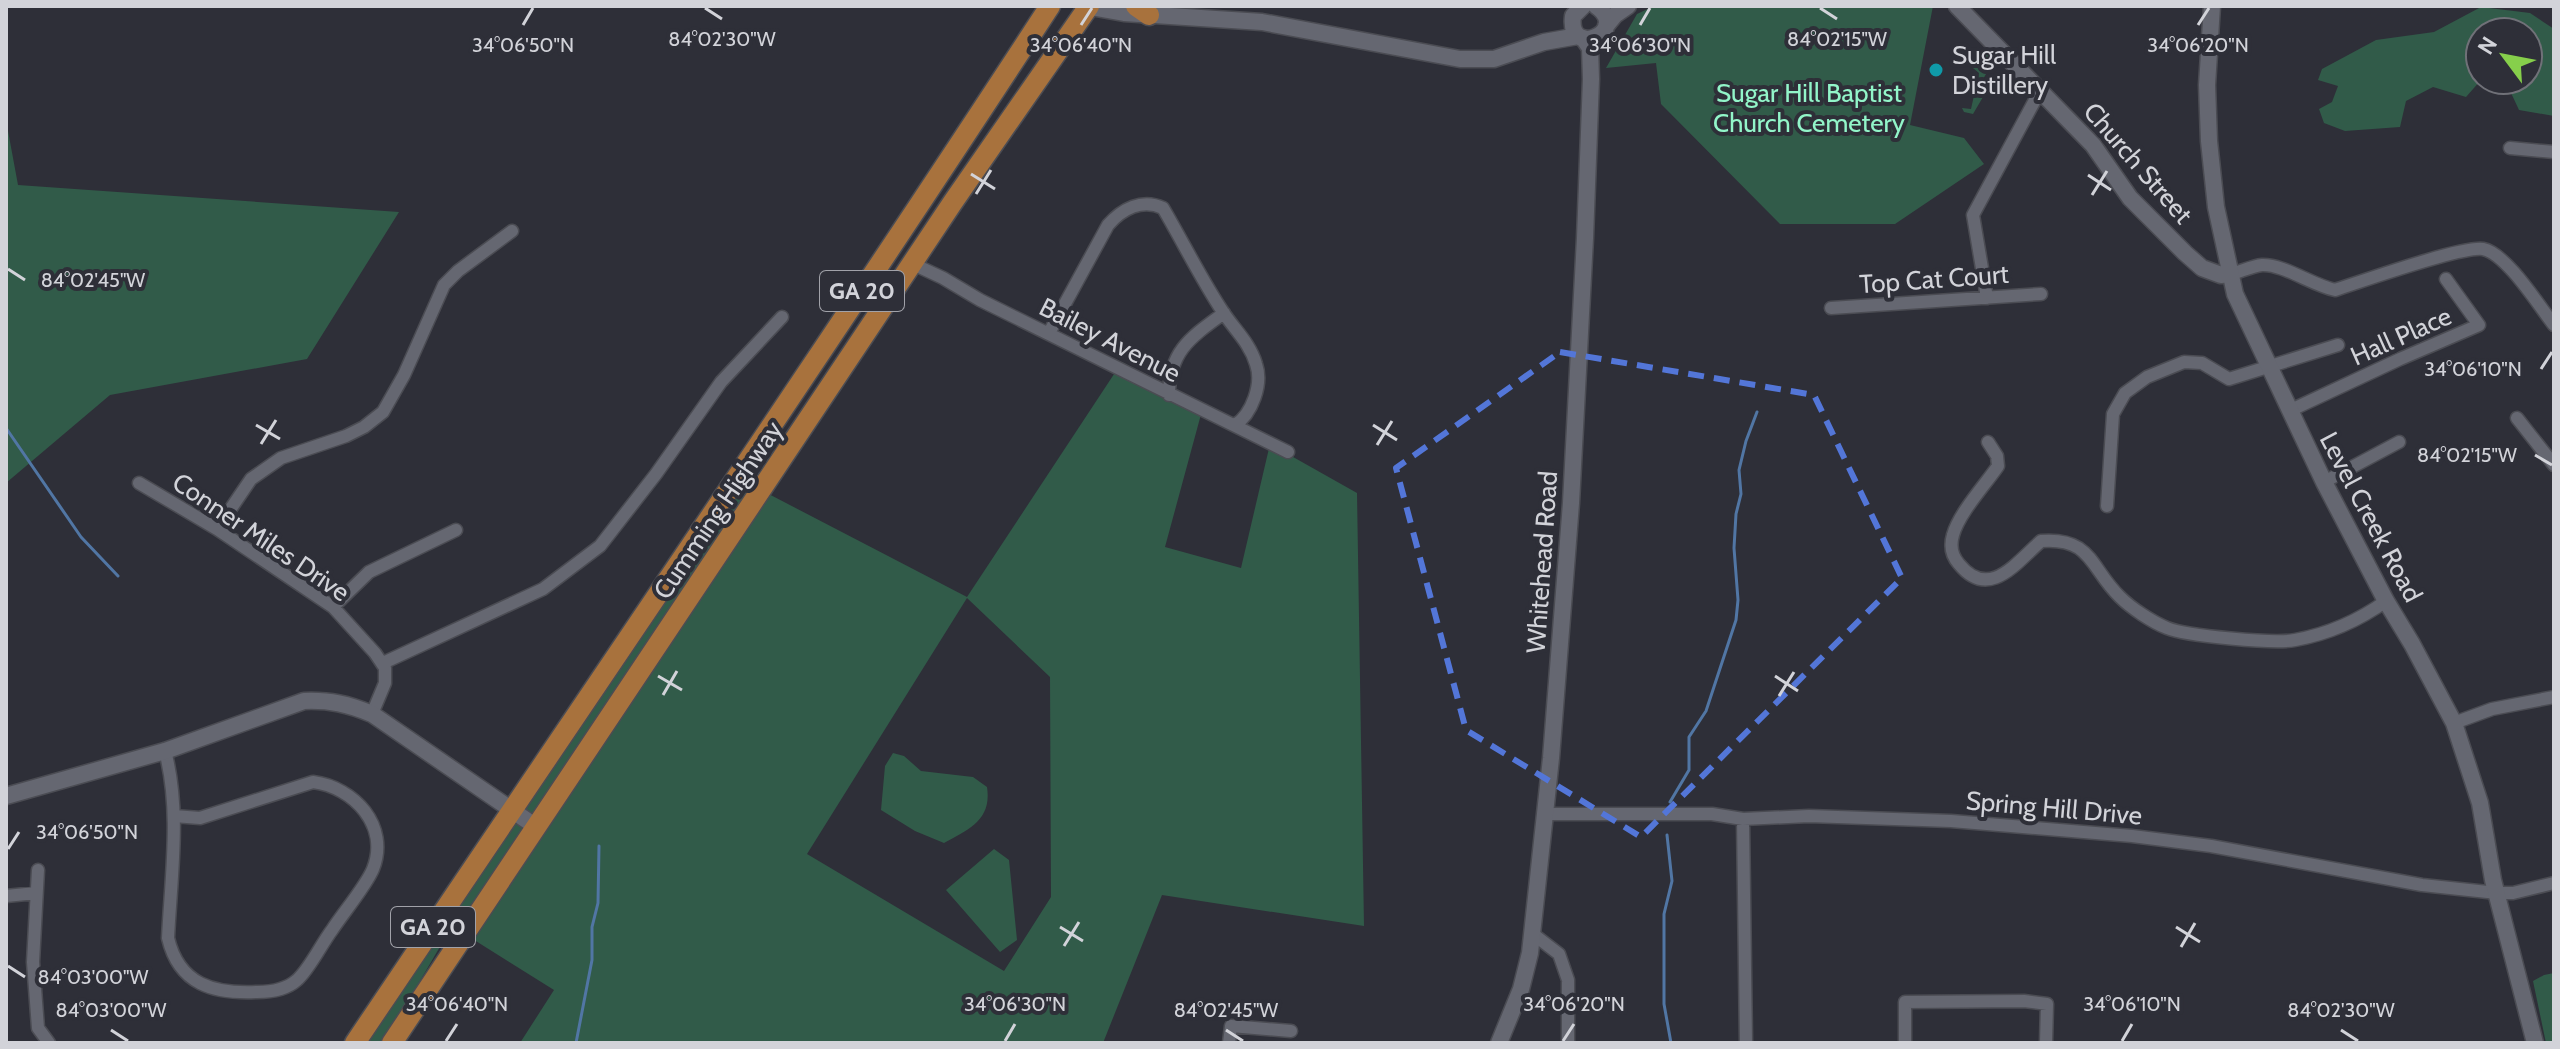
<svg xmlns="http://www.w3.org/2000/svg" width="2560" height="1049" font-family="Cabin,sans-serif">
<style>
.green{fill:#315b49;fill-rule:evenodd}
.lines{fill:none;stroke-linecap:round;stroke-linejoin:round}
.stream{stroke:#5176a4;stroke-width:3}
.minor-casing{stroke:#4b4c53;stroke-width:15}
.tertiary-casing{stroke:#4b4c53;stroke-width:19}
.trunk-casing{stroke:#4b4c53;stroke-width:23}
.minor{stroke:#656771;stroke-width:12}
.tertiary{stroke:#656771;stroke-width:16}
.trunk{stroke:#a8723d;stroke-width:20}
.marked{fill:none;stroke:#5376d8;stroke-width:6;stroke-dasharray:16 10;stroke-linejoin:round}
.ticks{fill:none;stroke:#d2d3d9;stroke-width:3}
.culture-dot{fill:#0f9aa8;stroke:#2e2f38;stroke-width:3}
.labels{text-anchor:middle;stroke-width:8;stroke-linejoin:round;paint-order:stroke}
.shield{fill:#2e2f38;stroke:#a1a2a9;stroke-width:2}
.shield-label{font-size:24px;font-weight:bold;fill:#d2d3d9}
.poi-label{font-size:26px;fill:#d2d3d9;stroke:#2e2f38;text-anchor:start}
.park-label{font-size:26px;fill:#92f5c9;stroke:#2e2f38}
.street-label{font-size:26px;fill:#d2d3d9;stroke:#2e2f38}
.ticks-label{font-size:20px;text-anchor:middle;fill:#d2d3d9;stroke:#2e2f38;stroke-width:8;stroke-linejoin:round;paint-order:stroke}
</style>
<rect width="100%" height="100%" fill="#2e2f38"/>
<path class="green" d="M1654 6H1933L1910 125 1964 138 1984 164 1895 224H1780L1661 104 1656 63 1606 68 1637 14Z
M2481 7 2530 13 2554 29V116L2519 110 2505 80H2528V32H2480L2481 80 2466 97 2433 87 2406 101 2400 127 2345 131 2324 123 2319 109 2332 102 2338 86 2318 80 2322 69 2376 40 2434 32Z
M1992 51 2002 62 2000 66 1994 60 1978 88 1983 97 1973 114 1964 112 1962 108 1971 109 1979 73 1973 68 1975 65 1982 71 1989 62 1984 54Z
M6 120 18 185 399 212 307 359 110 395 6 483Z
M1122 362 1203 407 1165 547 1241 568 1270 444 1357 493 1364 926 1162 895 1103 1043H520L554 990 452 926 384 1043H365L734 476 967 597ZM967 598 1050 677 1051 897 1004 971 807 854Z
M893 753 904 756 921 771 973 777 987 787C992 820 969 829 944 843L915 831 881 810 885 766Z
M994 849 1009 860 1017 940 1000 952 946 890Z
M2554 973V1043H2546L2533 981 2544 975Z"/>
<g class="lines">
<path class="stream" d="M6 428 81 537 118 576
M1670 802 1689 770V737L1706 711 1736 620 1738 600 1734 548 1736 514 1741 494 1739 470 1746 441 1757 412
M1667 835 1672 881 1664 914V1004L1671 1043
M576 1043 592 960V927L598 903 599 846"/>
<g class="minor-casing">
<path id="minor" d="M2510 148 2554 152
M913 264 943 278 980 300 1288 452
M2231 274C2240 272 2252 266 2262 265 2283 264 2312 285 2335 290 2363 281 2461 246 2483 249 2506 253 2539 306 2554 325
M1987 298 1973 215 2041 89
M1831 308 2041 294
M1049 333 1108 225C1122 209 1142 198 1163 208 1183 242 1201 279 1223 312 1234 329 1250 343 1256 364 1263 384 1252 414 1235 425
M1169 395C1169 351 1191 337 1224 313
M2289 411 2400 359 2479 325 2446 279
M2517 418 2554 465
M1988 442 1997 456 1998 466C1985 485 1959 513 1953 535 1950 545 1951 555 1959 564 1989 601 2016 563 2041 541 2092 537 2090 568 2120 597 2131 608 2152 622 2167 628 2186 636 2275 644 2295 640 2328 634 2358 621 2386 601
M2324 482 2399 442
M139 483 217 529 333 607 375 653 385 668V683L372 714
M2107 506 2113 414 2125 393 2147 377 2184 362 2202 363 2229 379 2338 345
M217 529 251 479 281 458 346 436 364 427 383 412 404 375 444 285 458 271 512 231
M333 607 369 572 456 530
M383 663 543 589 600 546 656 474 721 382 782 317
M2454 723 2492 709 2554 697
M165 751C181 811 171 876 168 938 179 985 214 994 257 992 271 992 286 990 297 980 309 970 322 943 332 930 343 913 366 886 373 869 390 826 354 787 313 782L200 818 174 816
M1545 814H1712L1743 819 1809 816 1951 821 2132 836 2211 846 2422 885 2497 893H2513L2554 883
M1743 819 1746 1043
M38 870 33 962 38 1028 49 1043
M6 896 36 893
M1533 934 1559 954 1568 980V1043
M1229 1043 1231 1026 1291 1031
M1905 1043V1002L2024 1001 2047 1004 2046 1043"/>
</g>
<g class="tertiary-casing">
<path id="tertiary" d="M1085 6 1124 13 1262 22 1460 59H1494L1544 42 1578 36
M1583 6 1573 16C1567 60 1632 31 1596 6
M1957 6 2093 145 2130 198 2185 253 2202 268 2221 275 2231 274
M2212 6 2207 85 2209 141 2216 207 2235 294 2324 482 2386 601 2412 644 2454 723 2480 803 2493 880 2535 1043
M1606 26 1615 15 1628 6
M6 796 165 751 304 701C330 700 348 704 372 714L535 826
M1499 1043 1521 989 1530 953 1551 758 1571 503 1585 238 1591 79 1590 48 1583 38"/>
</g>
<g class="trunk-casing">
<path id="trunk" d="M1136 6 1149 15
M355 1043C587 698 823 354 1050 6
M392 1043 953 202 1089 6"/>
</g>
<use href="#minor" class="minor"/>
<use href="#tertiary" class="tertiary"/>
<use href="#trunk" class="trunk"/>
</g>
<path class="marked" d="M1560 352 1814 395 1902 578 1641 837 1466 730 1396 468Z"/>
<path class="ticks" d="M705 8 722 19M1820 8 1837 19M523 25 533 8M1081 25 1092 8M1640 25 1650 8M2198 25 2209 8M971 174 995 189M2088 175 2111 190M976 194 991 170M2092 195 2107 171M8 269 25 280M2541 369 2552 352M256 425 280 439M1373 425 1397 440M261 444 276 420M1377 445 1392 421M2535 455 2552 465M658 676 682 690M1775 676 1798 691M663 695 677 671M1779 696 1794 672M8 849 19 832M1060 927 1083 941M2176 927 2200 942M1064 946 1079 922M2181 947 2195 923M8 966 25 977M111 1030 128 1041M1226 1030 1243 1041M2341 1030 2358 1041M446 1041 457 1024M1005 1041 1015 1024M1563 1041 1574 1024M2122 1041 2132 1024"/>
<circle class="culture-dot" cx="1936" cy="70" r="8"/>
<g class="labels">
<g class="shield">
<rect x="820" y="271" width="84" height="40" rx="6"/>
<rect x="391" y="907" width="84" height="40" rx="6"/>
</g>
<g class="shield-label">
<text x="862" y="299">GA 20</text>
<text x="433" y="935">GA 20</text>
</g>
<g class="poi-label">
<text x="1952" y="64">Sugar Hill<tspan x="1952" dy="30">Distillery</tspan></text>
</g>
<g class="park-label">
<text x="1809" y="102">Sugar Hill Baptist<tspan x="1809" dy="30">Church Cemetery</tspan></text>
</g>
<g class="street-label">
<text transform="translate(2138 163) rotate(49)" y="9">Church Street</text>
<text transform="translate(1934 279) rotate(-4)" y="9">Top Cat Court</text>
<text transform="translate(2401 336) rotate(-24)" y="9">Hall Place</text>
<text transform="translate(1110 340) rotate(27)" y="9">Bailey Avenue</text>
<text transform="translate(718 510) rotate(-56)" y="9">Cumming Highway</text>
<text transform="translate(2371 517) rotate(62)" y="9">Level Creek Road</text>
<text transform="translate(261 537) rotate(34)" y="9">Conner Miles Drive</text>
<text transform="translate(1542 562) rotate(-86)" y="9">Whitehead Road</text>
<text transform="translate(2054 808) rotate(5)" y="9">Spring Hill Drive</text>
</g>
</g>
<g class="ticks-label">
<text x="722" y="46">84°02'30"W</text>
<text x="1837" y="46">84°02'15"W</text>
<text x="523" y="52">34°06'50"N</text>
<text x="1081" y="52">34°06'40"N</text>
<text x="1640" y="52">34°06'30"N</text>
<text x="2198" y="52">34°06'20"N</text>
<text x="93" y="287">84°02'45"W</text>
<text x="2473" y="376">34°06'10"N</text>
<text x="2467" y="462">84°02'15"W</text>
<text x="87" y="839">34°06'50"N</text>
<text x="93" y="984">84°03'00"W</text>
<text x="457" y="1011">34°06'40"N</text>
<text x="1015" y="1011">34°06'30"N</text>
<text x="1574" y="1011">34°06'20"N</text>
<text x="2132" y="1011">34°06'10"N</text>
<text x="111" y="1017">84°03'00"W</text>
<text x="1226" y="1017">84°02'45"W</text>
<text x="2341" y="1017">84°02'30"W</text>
</g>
<rect width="2560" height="1049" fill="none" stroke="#d2d3d9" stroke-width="16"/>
<g transform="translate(2504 56) rotate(302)"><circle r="38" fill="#2e2f38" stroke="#707178" stroke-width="2"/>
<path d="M0-6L14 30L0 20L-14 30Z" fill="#86cf4b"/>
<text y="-12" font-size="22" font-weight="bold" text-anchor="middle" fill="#d2d3d9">N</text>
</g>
</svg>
